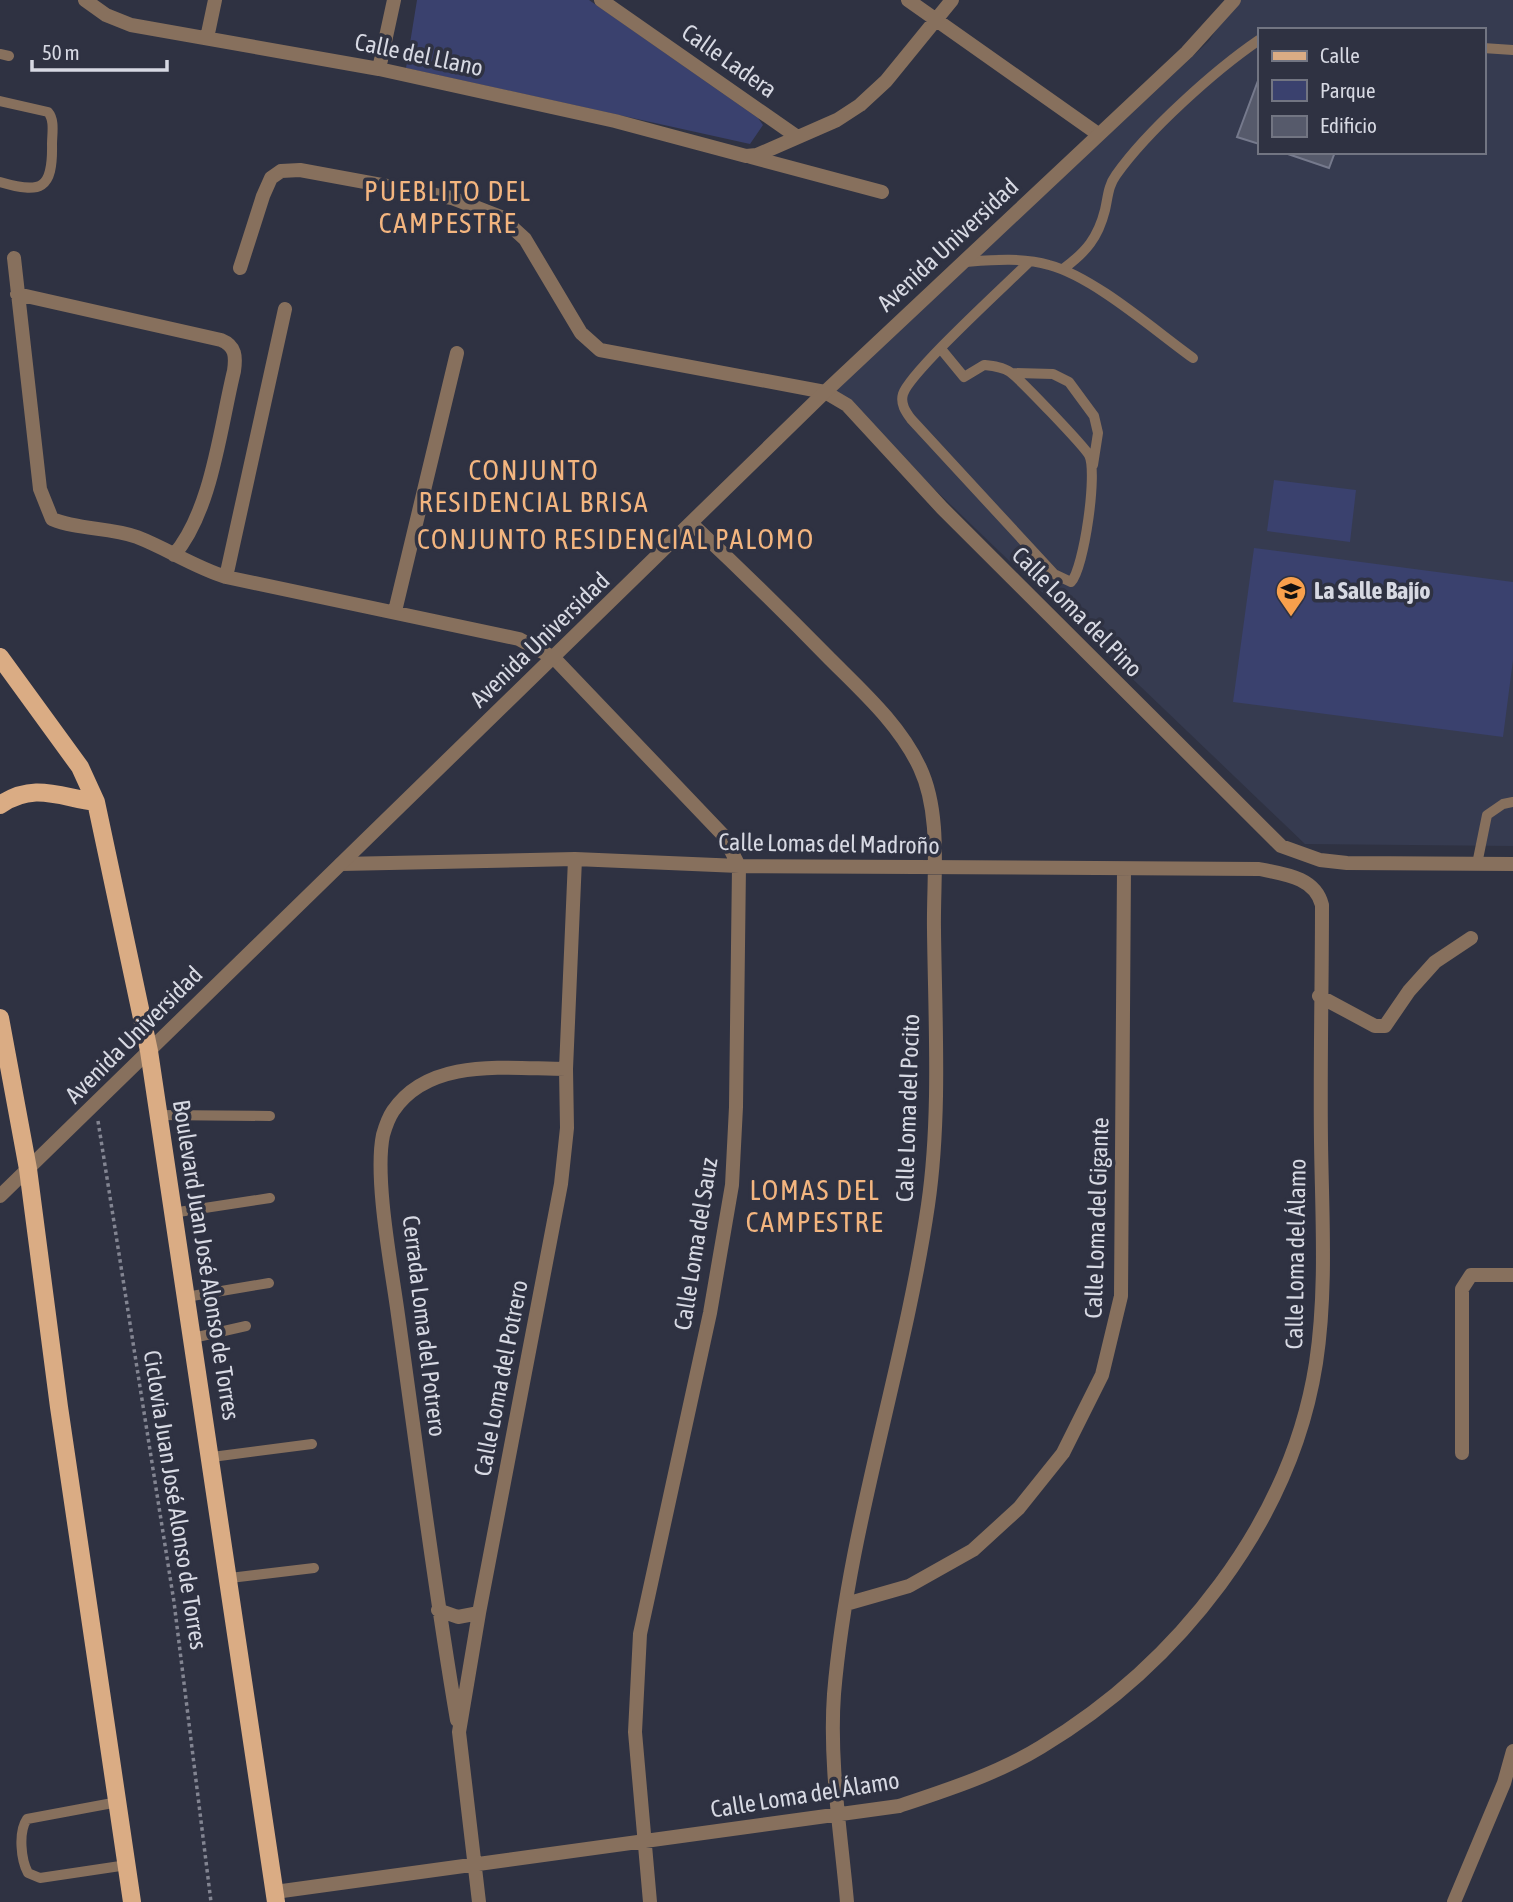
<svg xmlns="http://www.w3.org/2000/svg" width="1513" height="1902" font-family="'Asap Condensed',sans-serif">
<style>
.built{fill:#363b50;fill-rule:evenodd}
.green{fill:#3a416e}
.building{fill:#565a6b;stroke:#767a8d;stroke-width:2}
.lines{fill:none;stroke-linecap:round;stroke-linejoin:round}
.path{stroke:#838592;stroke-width:3.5;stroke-dasharray:3.5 3.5;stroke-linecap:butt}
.service{stroke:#87705d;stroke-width:10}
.minor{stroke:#87705d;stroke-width:14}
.tertiary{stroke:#87705d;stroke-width:14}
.primary{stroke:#daac84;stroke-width:18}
.labels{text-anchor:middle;stroke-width:7;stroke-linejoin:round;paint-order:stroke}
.street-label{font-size:24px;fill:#d7d9e3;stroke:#2f3242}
.poi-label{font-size:24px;font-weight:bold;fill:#d7d9e3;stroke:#2f3242;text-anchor:start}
.quarter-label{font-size:28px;letter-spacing:2px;fill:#f3b57f;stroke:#2f3242}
</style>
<rect width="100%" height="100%" fill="#2f3242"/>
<path class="built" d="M1235 0H1513V846L1305 844 833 392 1209 41ZM1259 30H1483V152H1259Z"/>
<path class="green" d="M417 0H589L758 118 763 125 750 144 406 68Z
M1274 480 1356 490 1350 542 1267 531Z
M1254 548 1513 582V660L1503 737 1233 702Z"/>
<path class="building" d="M1259 78V144L1237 137Z
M1282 152H1335L1329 168Z"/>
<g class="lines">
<path class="path" d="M98 1121 174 1602 211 1902"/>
<path class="service" d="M1483 48 1513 50
M0 54 9 56
M0 101 48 112C55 120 52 134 52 144 53 190 41 194 0 182
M964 262C991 260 1023 257 1049 265 1094 277 1154 330 1193 358
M1063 269C1086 252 1098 238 1105 210 1108 197 1108 186 1116 175 1147 131 1215 70 1259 40
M941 349 964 377 984 365C993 366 1003 367 1010 372 1020 379 1083 445 1089 455 1098 471 1084 569 1071 582L1054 574 911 419C906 412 900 404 903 394 910 372 1007 284 1029 262
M1012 373 1053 374 1069 382 1094 416 1098 433 1093 465
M1477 864 1487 815 1503 804 1513 802
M158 1115 270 1116
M172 1213 270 1198
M186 1297 269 1283
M193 1338 246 1326
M212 1457 312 1444
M230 1578 314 1568
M118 1802 27 1819C18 1832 21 1860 28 1873L40 1878 127 1865"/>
<path class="minor" d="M85 0 106 15 131 25 379 69 615 121 746 156 757 155 837 120 860 105 886 81 952 0
M601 0 796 136
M908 0 1098 134
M207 38 215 0
M379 69 394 0
M751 157 882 192
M14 258 40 489 52 519C78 530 109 527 137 537 168 549 194 567 226 577L519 639 554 658 723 835 739 866 736 1107 732 1185 710 1313 640 1634 635 1732 650 1902
M240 268 263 196 271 178 281 171 300 170 452 198 501 217 525 239 581 333 600 350 825 392 847 405 942 508 1281 846 1320 860 1347 863 1513 864
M17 294 221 340C236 346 236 357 234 371 220 428 212 510 174 555
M692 524C739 568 785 613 830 659 863 692 900 725 920 768 942 815 933 878 934 930 935 1020 941 1115 928 1205 904 1369 848 1528 834 1694 829 1763 841 1834 847 1902
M226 577 285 309
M395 611 457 353
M1319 996 1375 1026H1385L1409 991 1435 962 1471 938
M1462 1453V1289L1471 1275H1513
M846 1604 909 1586 973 1550 1019 1508 1063 1453 1102 1375 1121 1296 1124 869
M438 1610 458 1617 479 1613
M457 1720C434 1586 417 1450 398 1315 392 1270 374 1178 383 1135 385 1128 389 1117 393 1111 430 1056 509 1069 566 1069
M275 1892 899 1806C947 1790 997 1774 1041 1747 1177 1665 1291 1523 1316 1363 1327 1291 1322 1215 1321 1142 1320 1063 1322 984 1322 905 1315 877 1284 874 1259 869L739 866 575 859 341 864
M479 1902 459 1732 479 1613 561 1184 567 1128 566 1069 575 859
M1454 1902 1504 1783 1513 1751"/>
<path class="tertiary" d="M0 1196 825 392 1187 52 1234 0"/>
<path class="primary" d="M0 657 80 767 96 802 149 1051 276 1902
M0 805C34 782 59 797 96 802
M0 1018 28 1169 59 1407 132 1902"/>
</g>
<defs>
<g id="university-pin" transform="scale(1.575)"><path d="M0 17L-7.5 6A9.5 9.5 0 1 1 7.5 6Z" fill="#f8a04c" stroke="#2f3242"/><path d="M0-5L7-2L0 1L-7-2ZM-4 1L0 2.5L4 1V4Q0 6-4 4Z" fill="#111"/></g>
</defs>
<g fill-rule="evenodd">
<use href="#university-pin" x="1291" y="591"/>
</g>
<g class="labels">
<g class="street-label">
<text transform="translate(419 55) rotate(12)" y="8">Calle del Llano</text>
<text transform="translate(729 61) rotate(35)" y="8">Calle Ladera</text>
<text transform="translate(948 245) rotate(-43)" y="8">Avenida Universidad</text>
<text transform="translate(1077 612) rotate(45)" y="8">Calle Loma del Pino</text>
<text transform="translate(540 640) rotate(-44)" y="8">Avenida Universidad</text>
<text transform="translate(829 844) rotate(1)" y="8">Calle Lomas del Madroño</text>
<text transform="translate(134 1035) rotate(-45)" y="8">Avenida Universidad</text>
<text transform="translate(908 1108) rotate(-88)" y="8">Calle Loma del Pocito</text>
<text transform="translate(1097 1218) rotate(-88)" y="8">Calle Loma del Gigante</text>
<text transform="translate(696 1244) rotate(-81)" y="8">Calle Loma del Sauz</text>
<text transform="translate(1296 1254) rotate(-89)" y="8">Calle Loma del Álamo</text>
<text transform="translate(206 1260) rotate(81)" y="8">Boulevard Juan José Alonso de Torres</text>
<text transform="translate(424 1326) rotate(83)" y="8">Cerrada Loma del Potrero</text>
<text transform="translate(501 1378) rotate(-79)" y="8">Calle Loma del Potrero</text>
<text transform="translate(175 1500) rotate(81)" y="8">Ciclovia Juan José Alonso de Torres</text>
<text transform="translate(805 1795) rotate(-9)" y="8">Calle Loma del Álamo</text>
</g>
<g class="poi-label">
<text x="1314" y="599">La Salle Bajío</text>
</g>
<g class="quarter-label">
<text x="448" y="201">PUEBLITO DEL<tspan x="448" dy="32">CAMPESTRE</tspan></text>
<text x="534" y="480">CONJUNTO<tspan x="534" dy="32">RESIDENCIAL BRISA</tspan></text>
<text x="616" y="549">CONJUNTO RESIDENCIAL PALOMO</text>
<text x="815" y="1200">LOMAS DEL<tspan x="815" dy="32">CAMPESTRE</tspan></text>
</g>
</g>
<rect x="1258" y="28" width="228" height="126" fill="#2f3242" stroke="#727582" stroke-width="2"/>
<rect x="1272" y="51" width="35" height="10" fill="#daac84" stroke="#727582" stroke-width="2"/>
<text x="1320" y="63" font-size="21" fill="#d7d9e3">Calle</text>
<rect x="1272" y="80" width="35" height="21" fill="#3a416e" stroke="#727582" stroke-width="2"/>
<text x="1320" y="98" font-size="21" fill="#d7d9e3">Parque</text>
<rect x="1272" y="116" width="35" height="21" fill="#565a6b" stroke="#727582" stroke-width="2"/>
<text x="1320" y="133" font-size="21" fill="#d7d9e3">Edificio</text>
<path d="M32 60v10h135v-10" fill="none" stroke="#d7d9e3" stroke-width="3.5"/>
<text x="42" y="60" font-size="21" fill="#d7d9e3" stroke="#2f3242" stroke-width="5" paint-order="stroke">50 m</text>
</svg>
